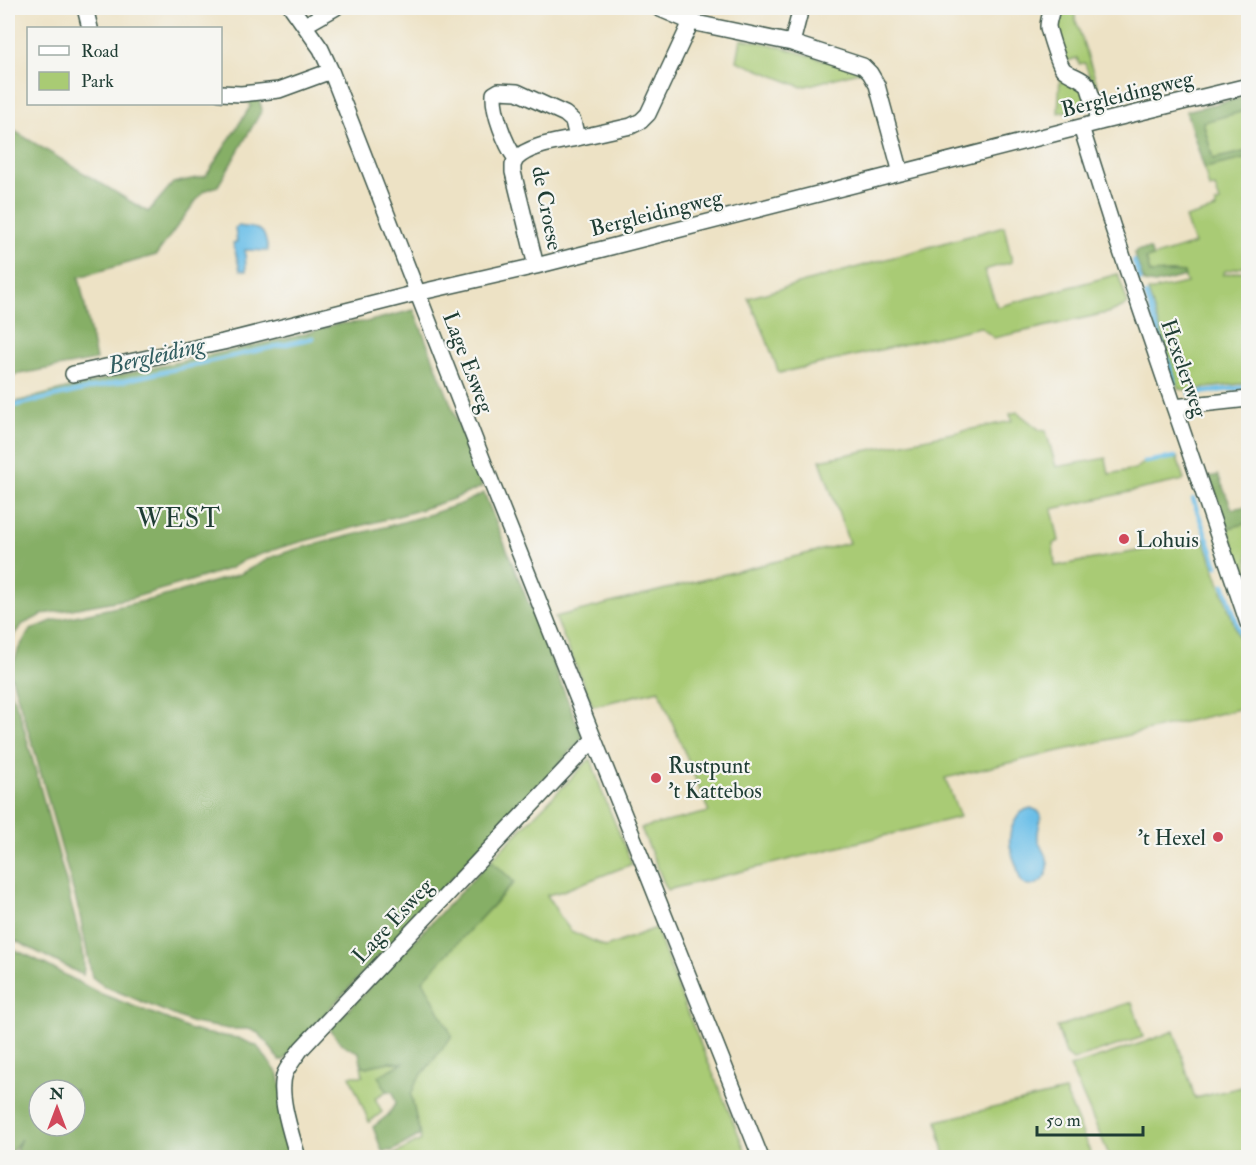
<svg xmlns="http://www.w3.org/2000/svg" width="1256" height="1165" font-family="'IM FELL Double Pica',serif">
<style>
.green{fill:#a9cb74;stroke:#648454;stroke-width:1.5}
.forest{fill:#86af66;stroke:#52764d;stroke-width:1.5;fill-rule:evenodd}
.water{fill:#6cbfe8;stroke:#467e8e;stroke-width:1.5}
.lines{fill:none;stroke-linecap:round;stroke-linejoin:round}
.stream{stroke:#6cbfe8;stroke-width:4.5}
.street-casing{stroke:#3e564a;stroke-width:18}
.street{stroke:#fff;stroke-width:15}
.poi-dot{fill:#d1495b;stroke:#f6f6f2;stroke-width:2}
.labels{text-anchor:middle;stroke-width:4.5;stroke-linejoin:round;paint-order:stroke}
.street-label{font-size:22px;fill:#1f3d34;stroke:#f6f6f2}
.poi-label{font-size:22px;fill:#1f3d34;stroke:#f6f6f2;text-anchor:start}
.water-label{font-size:24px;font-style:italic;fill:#325e61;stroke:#f6f6f2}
.quarter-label{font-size:26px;letter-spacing:1.5px;fill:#1f3d34;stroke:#f6f6f2}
</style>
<rect width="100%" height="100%" fill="#f6f6f2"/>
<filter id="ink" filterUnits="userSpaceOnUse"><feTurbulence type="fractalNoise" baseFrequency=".0167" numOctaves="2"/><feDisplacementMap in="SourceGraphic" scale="12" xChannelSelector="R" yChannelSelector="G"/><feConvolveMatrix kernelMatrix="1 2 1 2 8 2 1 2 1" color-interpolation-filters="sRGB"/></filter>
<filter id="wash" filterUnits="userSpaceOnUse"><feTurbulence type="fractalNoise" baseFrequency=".008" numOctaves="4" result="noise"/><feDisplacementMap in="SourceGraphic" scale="24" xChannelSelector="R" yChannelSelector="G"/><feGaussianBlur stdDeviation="1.35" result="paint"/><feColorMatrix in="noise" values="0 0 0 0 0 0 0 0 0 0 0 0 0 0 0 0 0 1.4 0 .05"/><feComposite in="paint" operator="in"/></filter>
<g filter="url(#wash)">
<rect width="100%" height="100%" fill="#ede2c5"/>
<path class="green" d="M1058 8H1075V18L1103 102 1099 103 1085 63 1079 64 1077 58 1064 62 1052 28Z
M741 39 770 44 862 71 802 87 737 61Z
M1060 77 1085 86 1091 106 1058 113Z
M1248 110V151L1213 159 1203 122Z
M1248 158V266L1225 271 1223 275 1248 270V383L1188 390 1179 389 1148 291 1187 283 1183 273 1171 272 1150 273 1146 259 1194 244 1185 218 1216 209 1215 204 1220 202 1215 187 1209 188 1204 168Z
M1004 226 1012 262 984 270 997 307 1118 274 1128 304 1111 312 994 338 980 327 779 373 763 330 748 298Z
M1017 412 1040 430 1046 431 1056 467 1106 458 1109 474 1135 469 1144 463 1177 457 1184 480 1052 509 1059 541 1053 544 1055 566 1204 539 1248 664V707L945 778 960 817 667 890 641 828 709 812 659 690 593 706 555 617 849 543 820 460 1012 421 1010 414Z
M1248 523V585L1228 528Z
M591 759 602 792 632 864 560 892 547 895 561 918 571 931 606 947 656 928 685 1007 748 1157 388 1158 421 1140 411 1095 416 1082 452 1036 422 980 514 883 491 860 589 760Z
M1132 1002 1143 1037 1073 1060 1066 1054 1057 1027Z
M1174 1031 1195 1098 1242 1087 1248 1083V1157H1110L1070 1067 1145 1042Z
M389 1062 404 1063 379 1076 387 1091 375 1098 382 1112 369 1122 350 1076H363L361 1065 366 1067Z
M1065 1091 1092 1157H945L937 1121Z"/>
<path class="forest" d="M248 95H258L262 110 218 186 204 191 195 202 156 255 79 277 96 360 8 376V127L148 212 173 183 206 176 250 107Z
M1248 96V110L1203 122 1213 159 1248 151V158L1204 168 1186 111Z
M1150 249 1153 257 1146 259 1150 273 1171 272 1184 273 1185 276 1155 284 1144 282 1134 254 1137 250Z
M414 310 470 453 482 487 453 499 416 511 282 547 244 560 231 568 190 581 132 598 44 614 23 624 15 633 8 650V404L120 375 297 336 336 324 366 322Z
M1218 475 1232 509 1248 506V523L1228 528 1209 477Z
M484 493 583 738 305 1035 284 1060H279L266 1041 258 1033 249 1029H229L193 1023 104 986 92 977 79 911 34 749 9 669 13 664 19 648 30 630 52 621 158 598 240 574 272 557 293 550 389 526 431 514 463 503Z
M8 685 20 714 68 889C72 918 88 947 83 975L8 937Z
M491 860 514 882 423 980 452 1036 416 1082 411 1095 420 1135 392 1151H382L373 1127 388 1115 396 1103 393 1092 387 1091 378 1076 403 1063 389 1062 366 1067 361 1065 359 1052C344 1047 339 1042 330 1029Z
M8 947 33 958 99 993 167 1019 188 1029 203 1033 238 1038 257 1046 279 1075 295 1157H13L21 1139 8 1157ZM39 1090H75V1126H39Z"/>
<path class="water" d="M239 226C262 230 264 226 268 251L245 250 246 271 240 270 233 243 237 242 235 228Z
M1031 808 1038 811 1041 815C1041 823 1037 830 1038 838 1040 850 1050 857 1048 869 1046 880 1031 893 1021 881 1019 877 1018 872 1017 867 1014 860 1011 853 1010 845 1008 832 1016 810 1031 808Z"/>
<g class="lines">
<path class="stream" d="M1134 261 1140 280
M1146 295 1175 383
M1190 394 1248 387
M8 407 313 338
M1145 462 1175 457
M1193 499 1217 566
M1224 585 1248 656"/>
</g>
</g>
<g filter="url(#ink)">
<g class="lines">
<g class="street-casing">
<path id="street" d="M85 8 90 28
M292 8 321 49 331 71 492 484 761 1158
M658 8 691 22 792 43 863 66 870 73 877 85 901 173
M1052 8C1051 14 1048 20 1048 27 1050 36 1058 62 1063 69 1070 76 1081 77 1088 85L1100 122
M305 25 335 8
M792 43 801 8
M220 93 241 94 279 90 331 71
M1081 127 1113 228 1248 623
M516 159C529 145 559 142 577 138
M536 266 513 172V165L516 159C505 144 493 112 494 94L499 91 517 92 565 114 573 121 577 138 631 126 641 121 648 114 691 22
M73 374 223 342 417 293 536 266 1100 122 1248 86
M1174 407 1248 399
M298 1158C292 1136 277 1094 285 1073 289 1065 296 1056 301 1049L594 739"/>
</g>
<use href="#street" class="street"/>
</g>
</g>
<g class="poi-dot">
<circle cx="1124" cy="539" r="6"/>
<circle cx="656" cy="778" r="6"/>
<circle cx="1218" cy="837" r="6"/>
</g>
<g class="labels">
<g class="street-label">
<text transform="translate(1127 93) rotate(-14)" y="8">Bergleidingweg</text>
<text transform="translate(548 208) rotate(79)" y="8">de Croese</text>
<text transform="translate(656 212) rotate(-14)" y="8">Bergleidingweg</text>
<text transform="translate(469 362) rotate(69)" y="8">Lage Esweg</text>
<text transform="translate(1185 368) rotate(71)" y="8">Hexelerweg</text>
<text transform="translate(392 920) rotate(-47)" y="8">Lage Esweg</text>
</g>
<g class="poi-label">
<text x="1136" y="547">Lohuis</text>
<text x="668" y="773">Rustpunt<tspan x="668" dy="25">'t Kattebos</tspan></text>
<text x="1206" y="845" text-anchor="end">'t Hexel</text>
</g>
<g class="water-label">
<text transform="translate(156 355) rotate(-13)" y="8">Bergleiding</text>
</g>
<g class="quarter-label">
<text x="179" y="527">WEST</text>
</g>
</g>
<rect width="1256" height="1165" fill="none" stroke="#f6f6f2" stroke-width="30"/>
<rect x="27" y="27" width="195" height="78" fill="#f6f6f2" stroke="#a0aca6" stroke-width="1.5"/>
<rect x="39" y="46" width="30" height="9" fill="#ffffff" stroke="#a0aca6" stroke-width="1.5"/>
<text x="81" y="57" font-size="18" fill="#1f3d34">Road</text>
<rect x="39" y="72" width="30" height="18" fill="#a9cb74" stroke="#a0aca6" stroke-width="1.5"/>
<text x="81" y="87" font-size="18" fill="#1f3d34">Park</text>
<g transform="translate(57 1108)"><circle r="28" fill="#f6f6f2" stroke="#a0aca6" stroke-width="1.5"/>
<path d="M0-4.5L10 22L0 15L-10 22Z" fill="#d1495b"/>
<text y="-9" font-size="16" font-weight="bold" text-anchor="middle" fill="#1f3d34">N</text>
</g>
<path d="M1037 1126v9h106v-9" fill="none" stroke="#1f3d34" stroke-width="3"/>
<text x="1046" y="1126" font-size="18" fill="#1f3d34" stroke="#f6f6f2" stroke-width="4.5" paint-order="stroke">50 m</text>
</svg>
